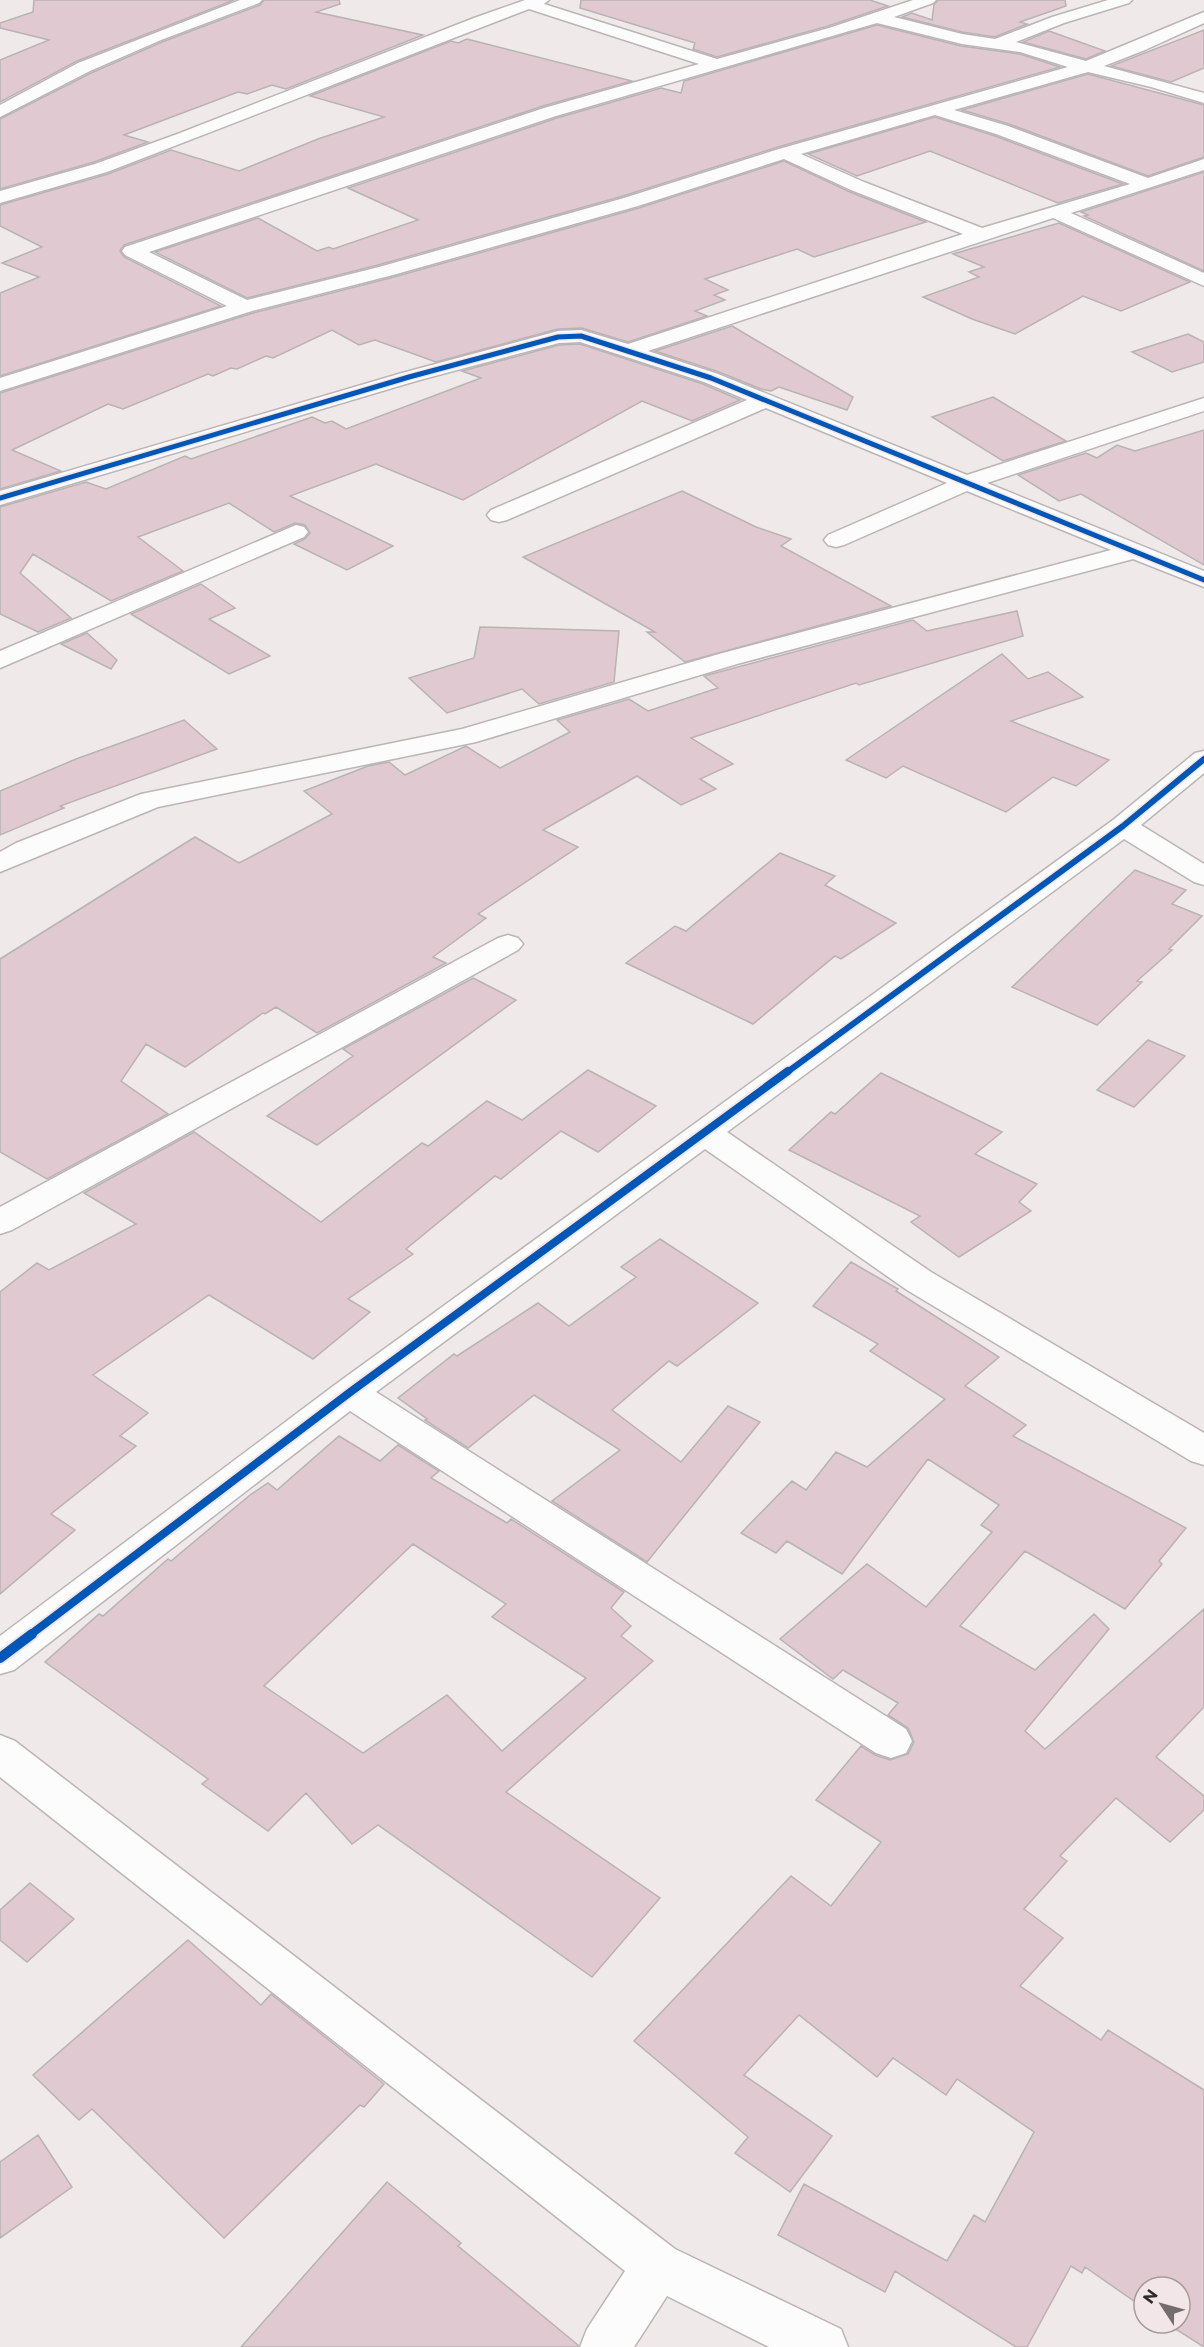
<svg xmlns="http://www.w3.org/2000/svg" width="1204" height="2347" font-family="Montserrat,sans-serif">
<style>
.building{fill:#e0c9d0;stroke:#b8b3b4;stroke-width:1.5;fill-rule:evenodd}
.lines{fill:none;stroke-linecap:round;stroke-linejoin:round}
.minor-casing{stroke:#bbb5b6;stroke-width:3}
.minor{fill:#fdfcfc;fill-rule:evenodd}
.cycleway-far3-casing{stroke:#f3e6e9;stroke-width:8}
.cycleway-far2-casing{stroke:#f3e6e9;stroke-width:9}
.cycleway-far1-casing{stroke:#f3e6e9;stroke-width:12}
.cycleway-casing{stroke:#f3e6e9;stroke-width:14}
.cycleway-far3{stroke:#0057b8;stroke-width:5}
.cycleway-far2{stroke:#0057b8;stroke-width:6}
.cycleway-far1{stroke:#0057b8;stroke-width:8}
.cycleway{stroke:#0057b8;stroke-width:10}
</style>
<rect width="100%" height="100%" fill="#f0e9ea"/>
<path class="building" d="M34 0H234L77 61 0 102V60L49 40 0 28V23L33 12Z
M264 0H339L340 4 316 12 423 35 286 89 272 85 247 94 238 92 124 135 148 142 94 162 0 189V119L91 73 162 42 260 5Z
M581 0H870L888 6 828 26 717 57 693 49 695 43 580 8Z
M938 0H1065L1066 6 1020 22 1027 24 995 37 962 32 902 17 912 13 932 20 934 5Z
M877 25 961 46 1020 54 1060 67 778 147 623 196 378 265 247 298 155 252 258 218 317 251 329 247 333 249 418 220 348 188 557 118 661 88 681 93 684 81Z
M1204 30V68L1171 82 1111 66Z
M1049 31 1105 51 1086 59 1023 42Z
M467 39 632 81 543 106 124 245 120 251 124 257 221 306 0 376V293L39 277 2 263 42 247 0 226V205L108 174 171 150 239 171 318 139 384 117 310 96 451 41 458 43Z
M1088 74 1204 105V157L1148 176 1009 124 962 110Z
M935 117 995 136 1123 184 1058 203 930 151 857 176 808 154Z
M784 161 850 192 926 222 814 257 797 249 705 279 728 290 714 295 725 300 695 311 707 316 628 342 582 328 558 329 436 362 375 340 359 345 332 330 273 358 266 356 237 369 231 368 213 376 208 374 123 409 108 404 12 450 61 471 0 489V393L253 313 394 277 639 208Z
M1204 172V271L1084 216 1088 215 1081 212Z
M1059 223 1190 282 1121 311 1083 296 1015 334 972 319 923 297 979 277 969 272 984 267 953 254Z
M732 326 853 397 847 410 779 387 771 391 761 389 719 372 655 351Z
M1188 334 1204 342V362L1172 372 1132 352Z
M580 344 703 384 740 400 692 421 642 401 463 500 376 464 290 496 393 546 347 570 294 544 305 539 310 533 305 525 295 523 274 532 229 503 138 537 183 571 111 601 33 554 20 573 71 618 38 632 0 614V507L86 482 106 489 185 456 191 459 312 417 325 423 332 421 346 429 481 378 462 371 559 345Z
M993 397 1066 441 1003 461 932 417Z
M1204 430V565L1081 494 1059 501 1018 475 1086 453 1097 458 1117 445 1135 451Z
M682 491 756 527 791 539 781 546 891 606 685 662 647 632H655L523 557Z
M201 584 235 608 209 619 270 656 229 674 131 614Z
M1017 611 1023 636 859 685 856 683 691 738 733 764 700 779 716 789 681 805 637 776 543 830 578 847 478 914 486 918 433 957 446 963 317 1033 276 1007 265 1014 263 1013 185 1067 146 1044 121 1081 168 1114 47 1179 0 1152V959L195 837 239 863 332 814 304 791 368 766 389 762 405 775 466 746 500 768 570 732 557 720 629 699 648 711 718 688 704 676 913 620 927 631Z
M480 627 619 631 614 682 539 704 522 689 447 713 409 678 474 658Z
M87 633 117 660 111 669 61 644Z
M1002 654 1028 679 1048 672 1083 697 1011 721 1109 760 1076 786 1053 777 1006 812 903 766 886 778 846 760Z
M184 720 217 749 60 806 64 808 0 835V791L76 759Z
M780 853 835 876 825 885 896 923 841 959 835 956 753 1024 626 963 675 926 686 931Z
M1135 870 1186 890 1172 904 1202 916 1169 949 1172 950 1137 981 1142 982 1097 1025 1012 987Z
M473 978 516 1000 317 1145 267 1116 353 1056 343 1049Z
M1148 1040 1185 1056 1134 1107 1097 1090Z
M588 1070 656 1106 598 1152 561 1131 501 1179 495 1176 406 1249 413 1254 348 1299 370 1312 313 1359 209 1295 93 1375 148 1413 120 1436 136 1446 51 1514 75 1530 0 1594V1292L37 1263 49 1270 136 1224 84 1193 194 1132 321 1222 422 1143 428 1146 487 1101 522 1120Z
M881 1073 1002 1132 975 1154 1037 1184 1019 1202 1031 1211 959 1257 911 1222 920 1216 789 1150 831 1112 835 1114Z
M660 1239 758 1303 677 1366 669 1361 612 1410 681 1462 728 1406 760 1422 647 1562 552 1501 620 1450 534 1395 468 1448 425 1420 427 1419 398 1398 454 1354 457 1356 538 1303 569 1326 636 1277 621 1267Z
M851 1262 898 1289 896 1291 999 1357 965 1386 1026 1425 1013 1436 1186 1528 1159 1561 1162 1564 1125 1609 1025 1551 960 1626 1035 1670 1094 1614 1109 1629 1025 1731 1045 1749 1204 1609V1707L1156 1757 1204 1796V1810L1170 1842 1116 1798 1060 1856 1067 1861 1024 1909 1063 1938 1020 1986 1101 2040 1108 2030 1204 2090V2347L1166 2323H1180V2287H1144V2308L1085 2267 1082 2273 1071 2266 1027 2347H1016L895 2271 885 2292 778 2235 804 2184 947 2261 974 2215 985 2222 1034 2132 957 2079 946 2095 893 2058 877 2077 799 2015 744 2075 832 2136 790 2192 735 2153 748 2137 634 2041 791 1876 831 1906 881 1842 816 1800 861 1746 875 1755 890 1760 908 1754 914 1742 908 1728 888 1715 898 1703 843 1670 833 1679 780 1639 867 1564 926 1607 992 1532 981 1525 999 1505 928 1459 842 1574 787 1541 776 1553 741 1533 792 1481 806 1490 836 1452 867 1467 945 1399 870 1351 878 1344 813 1306Z
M339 1436 380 1461 398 1445 439 1471 431 1478 507 1523 511 1519 624 1592 611 1608 631 1626 621 1636 653 1661 506 1792 660 1898 592 1977 378 1825 352 1844 306 1793 268 1831 202 1784 208 1779 45 1662 99 1614 103 1616 168 1559 171 1561 250 1495 268 1483 277 1490ZM413 1544 506 1604 492 1617 586 1678 502 1751 447 1695 363 1753 264 1686Z
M30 1883 74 1919 27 1962 0 1940V1910Z
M188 1940 261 2005 271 1994 384 2084 364 2107 360 2105 224 2238 92 2109 79 2120 33 2075Z
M38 2135 72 2187 0 2238V2162Z
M387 2182 461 2243 458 2246 578 2345V2347H241Z"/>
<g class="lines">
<g class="minor-casing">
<path id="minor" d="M240 0H262L259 3 161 40 90 71 0 117V105L78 63Z
M525 0H549L544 4 717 59 829 28 913 0H936L933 3 894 17 962 34 995 39 1052 17 1108 0H1132L1129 3 1064 23 1016 42 1086 61 1204 12V23L1145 50 1104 66 1204 93V103L1151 87 1088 72 954 110 1008 126 1148 178 1204 159V170L1071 213 1204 273V286L1053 218 648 351 718 374 967 475 1204 398V411L987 483 1204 571V587L1133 559 737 664 476 742 158 807 0 872V852L16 843 141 794 462 729 719 654 1111 550 967 491 844 545 836 547 828 545 824 540 828 535 947 483 766 408 507 520 499 522 491 520 487 515 491 510 747 400 704 382 580 342 559 343 416 381 0 505V491L402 373 558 331 581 330 628 344 963 234 851 190 784 159 638 206 393 275 252 311 0 391V378L227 306 125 255 122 251 125 247 544 108 699 64 529 9 107 172 0 203V191L95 164 180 133 474 18ZM877 23 962 44 1020 52 1068 67 779 149 624 198 379 267 247 300 149 252 556 116ZM935 115 996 134 1130 184 982 228 864 182 801 154Z
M296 525 304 527 308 532 304 537 0 668V651Z
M1204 751V773L1141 825 1204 864V885L1194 882 1124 839 727 1132 931 1272 1204 1433V1465L1191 1461 907 1290 705 1149 376 1392 906 1729 912 1741 906 1753 891 1758 876 1753 350 1411 14 1670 0 1674V1636L336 1384 1113 820 1195 753Z
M508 935 518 938 523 944 518 950 12 1230 0 1234V1207L498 938Z
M0 1735 15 1741 675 2249 841 2329 848 2347H769L667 2296 634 2347H580L587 2329 625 2271 0 1777Z"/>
</g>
<use href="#minor" class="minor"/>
<g class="cycleway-far3-casing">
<path id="cycleway-far3" d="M0 498 409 377 558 337 581 336 711 378 1204 580"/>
</g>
<g class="cycleway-far2-casing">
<path id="cycleway-far2" d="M786 1073 1123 826 1204 759"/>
</g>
<g class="cycleway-far1-casing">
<path id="cycleway-far1" d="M30 1635 349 1393 788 1071"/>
</g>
<g class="cycleway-casing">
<path id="cycleway" d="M0 1658 32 1634"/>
</g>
<use href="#cycleway-far3" class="cycleway-far3"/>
<use href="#cycleway-far2" class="cycleway-far2"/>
<use href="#cycleway-far1" class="cycleway-far1"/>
<use href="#cycleway" class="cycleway"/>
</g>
<g transform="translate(1162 2305) rotate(306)"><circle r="28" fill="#f3e6e9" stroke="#a59b9d" stroke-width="1.5"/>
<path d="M0-4.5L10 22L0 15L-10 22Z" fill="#736d6e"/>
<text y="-9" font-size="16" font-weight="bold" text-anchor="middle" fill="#2f2a2b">N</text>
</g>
</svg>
